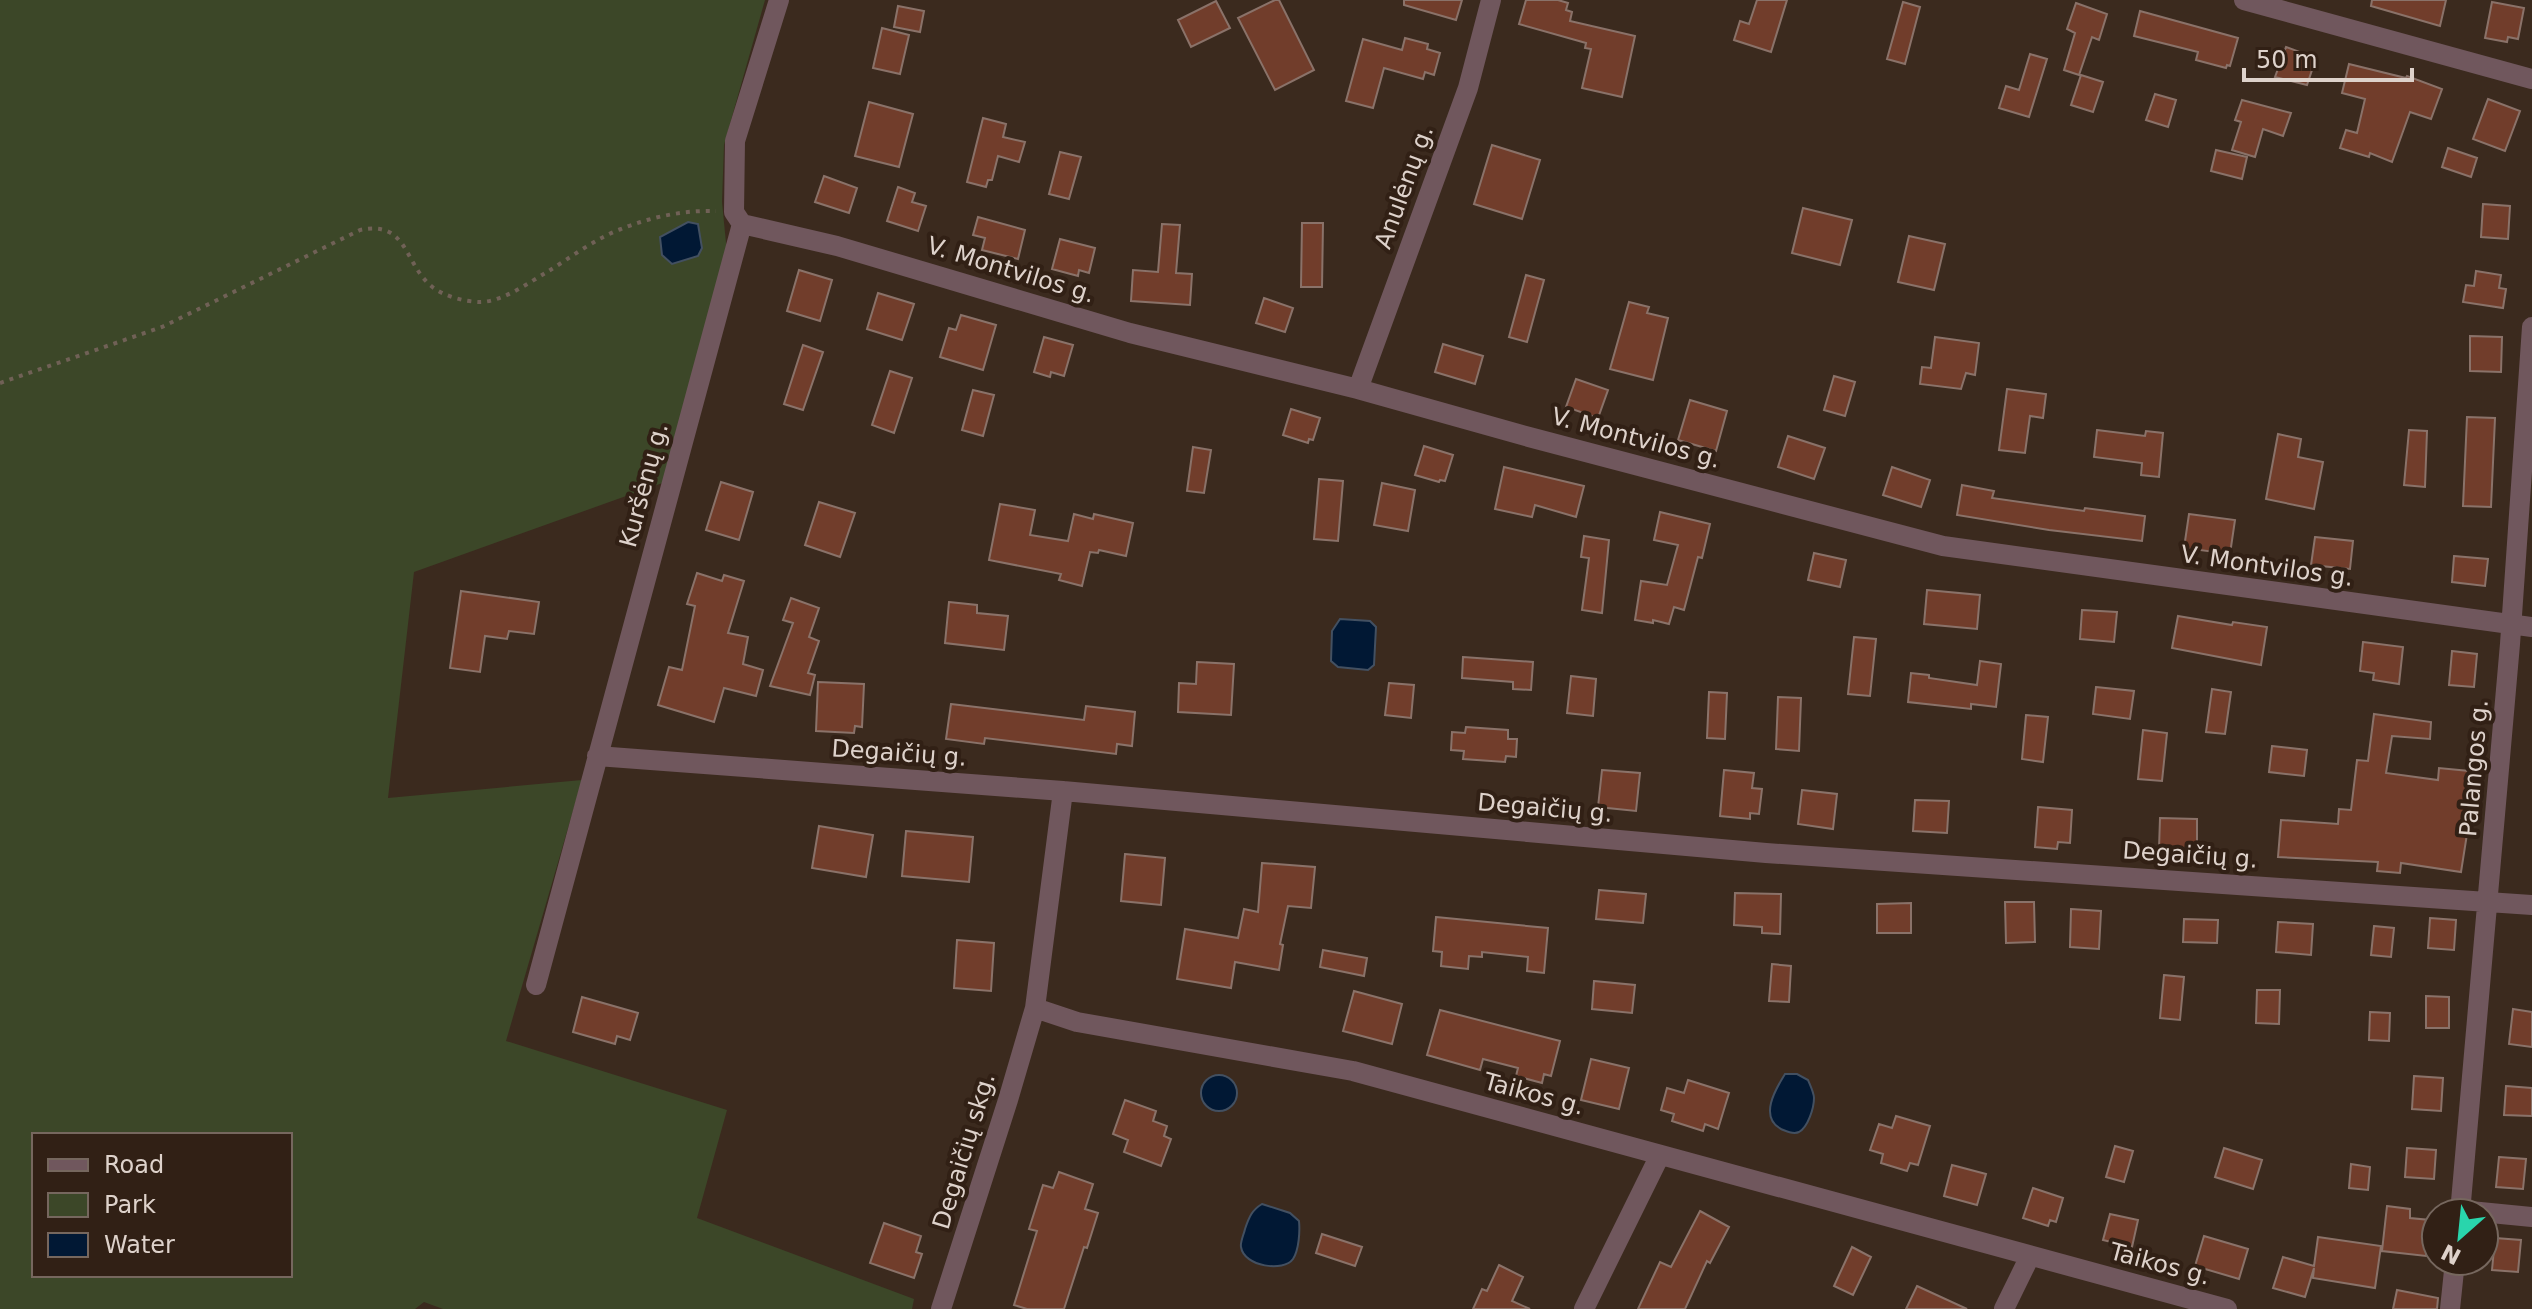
<svg xmlns="http://www.w3.org/2000/svg" width="2532" height="1309" font-family="'DejaVu Sans',sans-serif">
<style>
.green{fill:#3c4728;fill-rule:evenodd}
.water{fill:#011834;stroke:#435061;stroke-width:2}
.building{fill:#713d2b;stroke:#8a7269;stroke-width:2}
.lines{fill:none;stroke-linecap:round;stroke-linejoin:round}
.path{stroke:#706156;stroke-width:4;stroke-dasharray:4 6;stroke-linecap:butt}
.street{stroke:#70575d;stroke-width:20}
.labels{text-anchor:middle;stroke-width:8;stroke-linejoin:round;paint-order:stroke}
.street-label{font-size:24px;fill:#ded2cb;stroke:#312015}
</style>
<rect width="100%" height="100%" fill="#3b2a1e"/>
<path class="green" d="M0 0H765L724 145 722 202 727 253 668 481 414 572 388 798 582 780 506 1041 727 1110 697 1218 914 1299 912 1309H443L424 1302 415 1309H0ZM34 1135H290V1275H34Z"/>
<path class="water" d="M688 222 698 224 702 248 698 256 672 264 662 255 660 237Z
M1340 619 1370 621 1376 627 1374 665 1368 670 1338 667 1331 661 1332 631Z
M1785 1074H1797L1808 1080C1810 1085 1814 1093 1814 1098 1814 1108 1808 1127 1799 1132 1793 1135 1786 1131 1781 1129 1759 1117 1775 1090 1785 1074Z
M1201 1093a18 18 0 1 1 36 0a18 18 0 1 1-36 0Z
M1262 1204 1290 1213 1299 1221C1300 1231 1299 1250 1293 1259 1284 1272 1244 1267 1241 1247 1240 1242 1244 1234 1245 1229 1249 1217 1252 1210 1262 1204Z"/>
<path class="building" d="M1275 0H1279L1314 70 1275 90 1238 18Z
M1404 0H1462L1456 20 1404 5Z
M1526 0H1558L1568 3 1566 10 1572 12 1570 21 1635 36 1622 97 1582 88 1591 49 1585 48 1586 43 1519 24Z
M1757 0H1787L1771 52 1734 40 1740 21 1749 24Z
M2372 0H2446L2440 26 2371 6Z
M1216 1 1230 28 1191 47 1178 20Z
M1903 2 1920 7 1905 64 1887 59Z
M2492 2 2524 8 2518 39 2508 37 2507 42 2485 38Z
M2076 3 2107 14 2099 40 2092 37 2079 75 2064 70 2075 33 2067 29Z
M898 6 924 11 920 32 894 27Z
M2140 11 2238 38 2230 66 2227 65 2226 68 2196 60 2198 52 2134 36Z
M882 28 909 35 900 74 873 68Z
M1405 38 1428 44 1427 49 1440 53 1434 75 1425 72 1423 79 1384 68 1373 108 1346 101 1363 39 1402 50Z
M2286 47 2316 58 2307 85 2275 77Z
M2030 54 2047 59 2029 117 1999 108 2006 86 2019 90Z
M2349 64 2406 78 2407 76 2442 89 2431 119 2410 112 2392 162 2370 153 2369 157 2340 148 2346 130 2357 133 2365 99 2342 93Z
M2081 75 2103 82 2093 112 2071 105Z
M2155 94 2176 100 2168 127 2146 120Z
M2488 99 2520 111 2505 151 2473 139Z
M2242 100 2291 113 2283 136 2263 129 2255 157 2232 150 2241 122 2235 120Z
M869 102 913 114 899 167 855 156Z
M983 118 1006 124 1003 137 1025 142 1019 162 998 156 992 180H988L986 187 967 182Z
M1492 145 1540 160 1522 219 1474 204Z
M2448 148 2477 158 2471 177 2442 167Z
M2216 150 2247 157 2242 179 2211 171Z
M1060 152 1081 157 1069 199 1049 194Z
M824 176 857 188 849 213 815 202Z
M898 187 915 193 912 202 926 206 918 231 887 221Z
M2483 204 2510 206 2508 239 2481 237Z
M1803 208 1852 220 1840 265 1792 253Z
M978 217 1025 230 1018 259 982 250 985 238 973 235Z
M1302 223H1323L1322 287H1301Z
M1162 224 1180 225 1176 273 1192 274 1190 305 1131 301 1133 270 1158 272Z
M1909 236 1945 244 1934 290 1898 282Z
M1060 239 1095 248 1089 273 1079 270 1078 276 1052 269Z
M799 270 832 280 820 321 787 311Z
M2476 271 2501 275 2499 288 2506 289 2503 308 2463 302 2466 285 2474 286Z
M1526 275 1544 280 1527 342 1509 337Z
M878 293 914 304 902 340 867 329Z
M1264 298 1293 308 1285 332 1256 323Z
M1629 302 1649 307 1647 313 1668 318 1653 380 1610 369Z
M961 315 996 325 983 370 940 357 949 328 956 330Z
M2470 336 2502 337 2501 372 2470 371Z
M1044 337 1073 345 1064 376 1051 372 1050 377 1034 372Z
M1935 337 1979 343 1975 375 1966 373 1961 389 1920 384 1922 367 1931 368Z
M1443 344 1483 356 1475 384 1435 372Z
M803 345 823 352 803 410 784 404Z
M890 371 912 378 894 433 872 425Z
M1834 376 1855 382 1845 416 1824 410Z
M1576 379 1608 390 1598 418 1566 407Z
M2007 389 2046 394 2043 418 2030 416 2025 453 1999 450Z
M973 390 994 395 983 436 962 430Z
M1690 400 1727 411 1716 451 1678 440Z
M1291 409 1320 418 1313 440 1309 439 1308 443 1283 435Z
M2467 417 2495 418 2491 507 2463 506Z
M2097 430 2145 436 2146 431 2163 433 2159 477 2141 475 2142 463 2094 457Z
M2409 430 2427 431 2425 487 2404 485Z
M2278 434 2301 439 2298 457 2323 462 2314 509 2266 499Z
M1788 436 1825 448 1814 479 1778 467Z
M1424 446 1453 455 1445 481 1440 480 1439 482 1415 475Z
M1193 447 1211 450 1204 493 1187 491Z
M1504 467 1584 486 1576 517 1535 505 1532 517 1495 509Z
M1892 467 1930 480 1921 507 1883 495Z
M1319 479 1343 481 1338 541 1314 539Z
M721 482 753 492 739 540 706 530Z
M1382 483 1415 490 1408 531 1374 525Z
M1962 485 1994 491 1992 498 2084 511 2085 508 2145 516 2142 541 2049 530 1957 515Z
M819 502 855 513 840 557 805 545Z
M1000 504 1035 510 1030 535 1068 541 1074 514 1093 519 1094 514 1133 523 1126 556 1099 550 1098 553 1090 552 1082 586 1059 580 1061 574 989 560Z
M1660 512 1710 524 1702 558 1698 557 1684 610 1674 607 1669 624 1653 620V623L1635 620 1641 581 1667 585 1678 545 1654 540Z
M2189 514 2235 520 2230 554 2184 548Z
M1584 536 1609 540 1602 613 1582 610 1589 558 1581 557Z
M2315 537 2353 541 2350 569 2311 565Z
M1814 553 1846 560 1840 587 1808 580Z
M2454 556 2488 559 2485 586 2452 582Z
M697 573 722 581 724 575 744 581 728 633 748 637 743 664 763 670 756 696 724 688 714 722 658 705 669 667 682 670 695 606 687 604Z
M1927 590 1980 595 1977 629 1924 624Z
M461 591 539 602 534 634 509 631 507 639 485 636 480 672 450 668Z
M791 598 819 608 809 637 819 641 808 673 815 675 810 695 770 686 793 623 783 620Z
M949 602 977 605V613L1008 616 1004 650 945 643Z
M2082 610 2117 612 2114 642 2080 639Z
M2178 616 2232 625 2233 622 2267 627 2261 665 2172 648Z
M1854 637 1876 639 1870 696 1848 694Z
M2363 642 2403 647 2399 684 2373 680 2374 673 2360 671Z
M2452 651 2477 654 2474 687 2449 685Z
M1463 657 1533 662 1531 690 1513 689V682L1462 678Z
M1980 661 2001 664 1996 707 1971 704V709L1908 702 1911 673 1929 675V678L1977 685Z
M1197 662 1234 664 1231 715 1178 712 1179 683 1196 684Z
M1571 676 1596 679 1593 716 1567 713Z
M818 682 864 684 862 727 855 726 854 733 816 731Z
M1389 683 1414 685 1411 718 1385 715Z
M2096 687 2134 691 2130 719 2093 714Z
M2212 689 2231 692 2225 734 2206 732Z
M1709 692 1727 693 1725 739 1707 738Z
M1778 697 1801 698 1799 751 1776 749Z
M951 704 1084 720 1086 706 1135 712 1132 746 1117 744 1116 754 985 738 984 744 946 739Z
M2374 714 2431 722 2430 739 2392 736 2386 773 2438 780 2439 768 2469 771 2464 834H2467L2461 872 2401 863 2400 873 2377 871 2378 862 2278 857 2281 820 2338 824 2339 809 2351 810 2357 760 2368 761Z
M2026 715 2048 717 2043 762 2022 759Z
M1466 727 1508 730V739H1517L1516 757 1506 756 1505 762 1463 759 1464 751 1451 750 1452 732 1465 733Z
M2143 730 2167 733 2162 781 2138 779Z
M2272 746 2307 750 2304 776 2269 772Z
M1602 770 1640 773 1636 811 1598 807Z
M1724 770 1754 773 1752 788 1762 789 1759 814 1750 813V819L1720 816Z
M1802 790 1837 794 1833 829 1798 824Z
M1915 800 1949 801 1947 833 1913 831Z
M2038 807 2072 810 2070 843 2058 842 2057 849 2035 847Z
M2160 818 2197 819V850L2159 849Z
M819 826 873 835 866 877 812 868Z
M906 831 973 837 969 882 902 876Z
M1125 854 1165 858 1161 905 1121 901Z
M1262 863 1315 867 1311 908 1288 906 1280 944 1283 945 1279 970 1235 962 1231 988 1177 979 1185 929 1238 938 1244 909 1258 912Z
M1599 890 1646 894 1643 923 1596 919Z
M1735 893 1781 894 1780 934 1762 933V927L1734 925Z
M2005 902H2034L2035 942 2006 943Z
M1911 903V933H1877V904Z
M2071 909 2101 911 2099 949 2070 947Z
M1436 917 1548 928 1544 973 1527 971 1528 957 1482 952V957L1469 956 1468 969 1441 966 1442 952 1433 951Z
M2430 918 2456 920 2454 950 2428 948Z
M2184 919 2218 920 2217 943 2183 942Z
M2278 922 2313 924 2311 955 2276 952Z
M2374 926 2394 928 2391 957 2371 955Z
M957 940 994 943 991 991 954 988Z
M1323 950 1367 958 1364 976 1320 967Z
M1772 964 1791 966 1789 1002 1769 1001Z
M2164 975 2184 977 2180 1020 2160 1018Z
M1594 981 1635 985 1632 1013 1592 1009Z
M2257 990H2280L2279 1024 2256 1023Z
M1354 991 1402 1004 1392 1044 1343 1031Z
M2426 996 2449 997V1028H2426Z
M582 997 638 1013 630 1040 617 1036 615 1044 573 1032Z
M2513 1009 2532 1012V1047L2509 1044Z
M1440 1010 1560 1041 1551 1076 1544 1074 1542 1083 1516 1076 1518 1068 1483 1059 1480 1070 1427 1055Z
M2370 1012 2390 1013 2389 1041 2369 1040Z
M1591 1059 1629 1068 1619 1109 1581 1100Z
M2414 1076 2443 1078 2441 1111 2412 1109Z
M1688 1080 1729 1093 1718 1129 1705 1124 1703 1131 1672 1121 1674 1114 1661 1110 1667 1088 1684 1093Z
M2506 1086 2532 1088V1116L2504 1115Z
M1125 1100 1156 1111 1153 1121 1167 1126 1164 1136 1171 1139 1161 1166 1124 1152 1128 1140 1113 1134Z
M1896 1116 1930 1126 1918 1165 1910 1163 1907 1171 1881 1163 1883 1154 1870 1150 1879 1124 1892 1128Z
M2115 1146 2133 1151 2124 1182 2106 1177Z
M2224 1148 2262 1160 2253 1189 2215 1177Z
M2407 1148 2436 1150 2434 1179 2405 1177Z
M2499 1157 2526 1159 2523 1189 2496 1187Z
M2351 1164 2370 1167 2368 1190 2349 1188Z
M1952 1165 1986 1174 1977 1205 1944 1196Z
M1059 1172 1093 1184 1085 1209 1098 1213 1087 1248 1084 1247 1064 1309H1027L1014 1305 1037 1231 1029 1229 1043 1185 1053 1188Z
M2033 1188 2063 1198 2056 1222 2050 1220 2048 1226 2023 1218Z
M2387 1206 2410 1209V1218L2430 1220 2426 1256 2382 1251Z
M1700 1211 1729 1227 1710 1263 1707 1261 1685 1309H1638L1660 1262 1671 1267Z
M2110 1214 2138 1220 2132 1247 2103 1240Z
M884 1223 921 1236 916 1252 922 1254 914 1278 870 1263Z
M1322 1234 1362 1247 1355 1266 1316 1253Z
M2204 1236 2248 1249 2239 1279 2195 1266Z
M2318 1237 2381 1246 2375 1288 2313 1278 2314 1268 2305 1297 2273 1288 2283 1257 2314 1266Z
M2495 1238 2521 1240 2518 1272 2492 1270Z
M1852 1247 1871 1257 1853 1295 1834 1286Z
M1499 1265 1523 1277 1512 1301 1530 1309H1473L1482 1289 1487 1291Z
M1917 1286 1967 1309H1906Z
M2397 1290 2438 1298 2437 1309H2393Z"/>
<g class="lines">
<path class="path" d="M0 383 162 327 360 230C407 220 404 262 430 285 442 296 465 302 481 302 504 301 528 283 547 272 570 258 596 238 621 229 651 217 683 210 716 211"/>
<path class="street" d="M2244 0 2532 79
M742 224 837 246 1130 333 1358 389 1529 437 1943 546 2532 627
M1358 389 1468 88 1491 0
M597 756 1063 791 1766 853 2532 905
M1063 791 1035 1008 1077 1022 1353 1071 2227 1309
M536 985 742 224 734 212 735 141 779 0
M2460 1210 2532 1217
M2460 1213 2510 644 2532 327
M941 1309 1008 1100 1035 1008
M1584 1309 1660 1155
M2004 1309 2030 1256
M2450 1309 2455 1261"/>
</g>
<g class="labels">
<g class="street-label">
<text transform="translate(1404 187) rotate(-70)" y="8">Anulėnų g.</text>
<text transform="translate(1011 270) rotate(17)" y="8">V. Montvilos g.</text>
<text transform="translate(1636 438) rotate(15)" y="8">V. Montvilos g.</text>
<text transform="translate(644 485) rotate(-75)" y="8">Kuršėnų g.</text>
<text transform="translate(2267 566) rotate(8)" y="8">V. Montvilos g.</text>
<text transform="translate(899 753) rotate(4)" y="8">Degaičių g.</text>
<text transform="translate(2474 768) rotate(-85)" y="8">Palangos g.</text>
<text transform="translate(1545 808) rotate(5)" y="8">Degaičių g.</text>
<text transform="translate(2190 855) rotate(4)" y="8">Degaičių g.</text>
<text transform="translate(1534 1094) rotate(15)" y="8">Taikos g.</text>
<text transform="translate(964 1151) rotate(-73)" y="8">Degaičių skg.</text>
<text transform="translate(2160 1264) rotate(15)" y="8">Taikos g.</text>
</g>
</g>
<rect x="32" y="1133" width="260" height="144" fill="#312015" stroke="#76675e" stroke-width="2"/>
<rect x="48" y="1159" width="40" height="12" fill="#70575d" stroke="#76675e" stroke-width="2"/>
<text x="104" y="1173" font-size="24" fill="#ded2cb">Road</text>
<rect x="48" y="1193" width="40" height="24" fill="#3c4728" stroke="#76675e" stroke-width="2"/>
<text x="104" y="1213" font-size="24" fill="#ded2cb">Park</text>
<rect x="48" y="1233" width="40" height="24" fill="#011834" stroke="#76675e" stroke-width="2"/>
<text x="104" y="1253" font-size="24" fill="#ded2cb">Water</text>
<g transform="translate(2460 1237) rotate(207)"><circle r="38" fill="#312015" stroke="#76675e" stroke-width="2"/>
<path d="M0-6L14 30L0 20L-14 30Z" fill="#29d5ac"/>
<text y="-12" font-size="22" font-weight="bold" text-anchor="middle" fill="#ded2cb">N</text>
</g>
<path d="M2244 68v12h168v-12" fill="none" stroke="#ded2cb" stroke-width="4"/>
<text x="2256" y="68" font-size="24" fill="#ded2cb" stroke="#312015" stroke-width="6" paint-order="stroke">50 m</text>
</svg>
